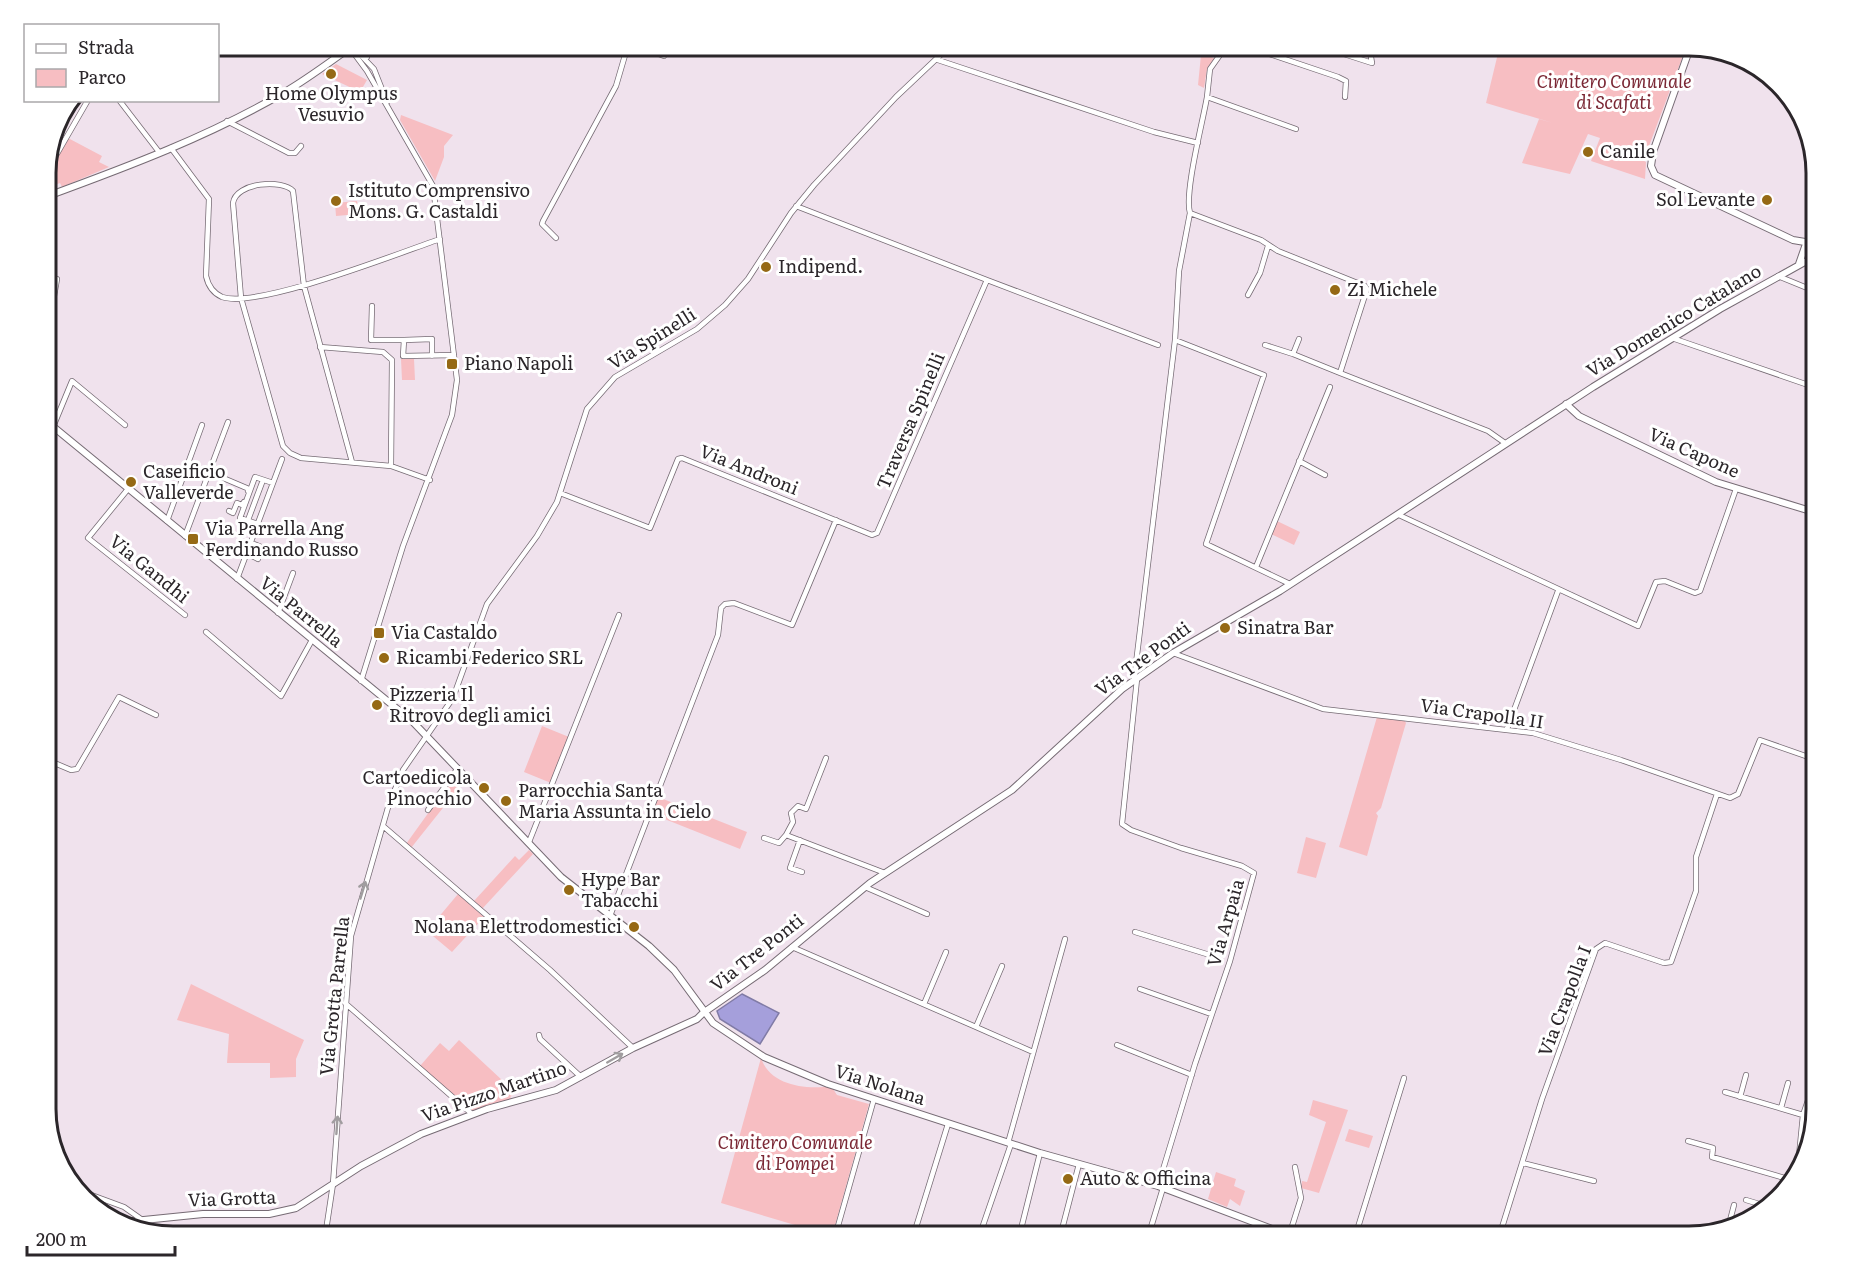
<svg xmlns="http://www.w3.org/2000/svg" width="1862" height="1282" font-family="Literata,serif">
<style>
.green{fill:#f7bec2}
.water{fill:#a59fdb;stroke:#807ba6;stroke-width:1.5}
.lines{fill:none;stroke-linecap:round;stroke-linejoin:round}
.minor-tunnel{stroke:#c9bcc6;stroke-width:4.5;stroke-dasharray:4.5 2;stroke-linecap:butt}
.minor-casing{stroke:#766b74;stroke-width:6}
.tertiary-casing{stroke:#766b74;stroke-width:8}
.minor{stroke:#fff;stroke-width:4.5}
.tertiary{stroke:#fff;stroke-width:6}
.oneway{stroke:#a09d9f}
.poi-dot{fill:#956915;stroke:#fff;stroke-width:2}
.labels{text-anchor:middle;stroke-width:6;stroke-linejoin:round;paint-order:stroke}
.park-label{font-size:18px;font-style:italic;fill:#7b2835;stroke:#fff}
.poi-label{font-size:18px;fill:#2b262a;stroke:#fff;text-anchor:start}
.street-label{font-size:18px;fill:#2b262a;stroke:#fff}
.rim{fill:none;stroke:#2b262a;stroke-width:3}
</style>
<rect width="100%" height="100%" fill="#f0e2ed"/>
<path class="green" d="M1202 45H1215L1212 57 1215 59 1207 69 1204 88 1198 85Z
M1500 45H1687L1646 154 1639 158 1646 162 1645 179 1591 161 1600 138 1588 134 1570 174 1522 163 1539 119 1553 123 1486 103Z
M336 64 367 80 360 92 322 74Z
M401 115 453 135 444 146V157L435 181 400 120Z
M68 138 102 156 99 162 109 167 62 187 60 183 55 185 50 170Z
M357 201 359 214 336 216 335 203Z
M401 359H414L415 380H402Z
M1277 521 1300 532 1294 545 1271 534Z
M1377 717 1404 720 1406 723 1381 808 1376 813 1378 816 1367 856 1339 847Z
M542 726 569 737 551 783 524 772Z
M457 773 463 779 458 789 411 848 406 844Z
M658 797 747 832 740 849 652 814Z
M1306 837 1326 843 1316 878 1297 873Z
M529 850 533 854 482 909 474 901 515 856 519 860Z
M458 894 484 917 452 952 427 931Z
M191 984 304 1040 296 1059V1077L270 1078V1063H227L229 1034 177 1020Z
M459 1040 516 1093 510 1097 513 1100 472 1111 420 1066 440 1043 449 1051Z
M761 1058C770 1085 805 1090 831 1086L837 1095 869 1104 832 1236 721 1203Z
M1313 1100 1348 1110 1319 1193 1301 1188 1302 1181 1307 1182 1326 1122 1309 1115Z
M1349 1129 1373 1136 1369 1148 1345 1141Z
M1216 1172 1236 1179 1234 1186 1245 1191 1240 1206 1230 1199 1227 1207 1208 1199Z"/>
<path class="water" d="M742 994 779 1013 760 1044 720 1019 717 1011Z"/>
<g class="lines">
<path class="minor-tunnel" d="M1213 956 1222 959"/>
<g class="minor-casing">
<path id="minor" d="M364 45 367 57
M635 45 664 56
M1227 45 1210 69 1207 97 1296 129
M1243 45 1338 77 1346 81 1345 97
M1316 45 1372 63 1369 45
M352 46 374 69 387 102
M350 48 367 71 433 186 457 380 452 415 403 546 361 681
M938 60 1154 132 1198 143
M1207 97C1203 121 1184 193 1190 213L1261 240 1278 251 1365 286 1367 289 1340 373 1488 431 1505 443
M119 100 159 152
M227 121 289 153H295L301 146
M171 148 209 199 206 276C208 285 213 293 222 297 258 309 399 253 440 239
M47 176 55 193
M45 179 51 164 88 100
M1190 213 1179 271 1175 340 1264 375 1206 544 1290 584
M556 238 542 224 543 221 616 86 628 45
M45 276 57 279 45 348
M1778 276 1817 292
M987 280 1158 345
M1248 295 1260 273 1268 246
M372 306 371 340H404L403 356 454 355
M1672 338 1817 388
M1299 339 1293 354 1340 373
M404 340 432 339V356
M1265 345 1293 354
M320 347 383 352 392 360 391 466
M53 427 72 381 125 425
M1299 461 1325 475
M352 462 304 286 293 191C283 179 236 182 233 203L241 298 283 446 290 453 301 458 391 466 430 480
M209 472 249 489 248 491
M128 489 88 538 185 615
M560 493 650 528 678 459 682 458 872 535 877 533 987 280 796 206
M229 511 233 513 237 503 242 505 244 502
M1399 515 1638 626 1656 582 1665 581 1695 593 1700 591 1736 489
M248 520 263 480
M167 521 202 425
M258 524 240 518 255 477 273 483
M185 536 228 422
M251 546 253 547 250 555 258 559
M253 547 254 544 271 551
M1256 567 1330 387
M237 579 282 459
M278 613 293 573
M206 632 281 696 312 640
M1173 653 1323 709 1533 733 1621 760 1730 798 1738 794 1760 740 1817 760
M1137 679 1122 824 1131 830 1181 848 1242 866 1254 873 1230 961 1195 1064 1158 1186
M1134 680 1175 340
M1507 729 1558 591
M45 759 71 770 77 769 119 697 156 715
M428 810 458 768
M383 826 550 970 633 1048
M786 835 793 822 791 813 798 806 806 809 826 758
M764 838 779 843 786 835 885 873
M800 840 790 868 802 872
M529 842 619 615
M45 861 52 848
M865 887 927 914
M610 916 718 635 721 608 725 604 734 603 792 625 836 520
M1135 932 1213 956
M792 947 976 1027
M1002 966 976 1027 1033 1052
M1140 989 1211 1014
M345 1003 472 1114
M924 1004 946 952
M539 1035 540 1039 581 1077
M1117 1045 1192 1075
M1725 1092 1803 1115
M1740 1097 1746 1075
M1781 1108 1788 1083
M1688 1141 1713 1148 1712 1157 1795 1181
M1008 1143 1065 939
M1523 1163 1594 1181
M1797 1176 1803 1115 1817 1074
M78 1190 124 1207 141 1219
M1746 1200 1766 1206
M1728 1228 1734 1205
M836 1233 874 1099
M1289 1236 1301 1198 1295 1167
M325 1237 333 1184 351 936 389 804 403 770 453 698 487 604 537 536 557 502 587 409 615 377 697 329 725 305 748 279 791 213 814 185 896 97 951 45
M913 1237 948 1124
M979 1237 1011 1144
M1019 1237 1040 1153
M1060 1237 1079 1164
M1148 1237 1163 1188
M1355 1237 1404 1078
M1499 1237 1542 1099 1596 949 1605 943 1664 963 1671 962 1696 891V857L1717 794"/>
</g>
<g class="tertiary-casing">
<path id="tertiary" d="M1691 45 1653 152 1651 166 1655 175 1793 240 1811 243
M45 197C127 167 210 136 285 92 309 78 331 61 354 45
M1808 258 1813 257 1817 253
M1799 264 1806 244 1813 243 1817 248
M1566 404 1579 416 1716 482 1817 513
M45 420 413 722 561 877 649 946 674 970 713 1023 764 1057 828 1084 1040 1153 1158 1186 1293 1237
M124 1222 203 1214H269L296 1208 361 1166 421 1134 487 1109 556 1090 633 1048 697 1019 703 1013 765 970 870 883 1012 790 1122 689 1173 653 1280 591 1593 387 1720 309 1812 258"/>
</g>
<use href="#minor" class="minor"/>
<use href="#tertiary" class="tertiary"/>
</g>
<defs><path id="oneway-shaft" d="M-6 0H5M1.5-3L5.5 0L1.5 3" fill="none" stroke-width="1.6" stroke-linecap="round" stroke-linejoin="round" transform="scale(1.5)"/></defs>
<g class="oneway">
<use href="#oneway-shaft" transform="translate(363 890) rotate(-73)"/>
<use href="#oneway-shaft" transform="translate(615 1058) rotate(-30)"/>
<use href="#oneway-shaft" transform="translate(337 1125) rotate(-86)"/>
</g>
<g class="poi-dot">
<circle cx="331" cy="74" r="6"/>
<circle cx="1588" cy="152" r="6"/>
<circle cx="1767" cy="200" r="6"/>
<circle cx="336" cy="201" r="6"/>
<circle cx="766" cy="267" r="6"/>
<circle cx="1335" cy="290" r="6"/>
<rect x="446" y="358" width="12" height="12" rx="3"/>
<circle cx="131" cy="482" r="6"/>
<rect x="187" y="533" width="12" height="12" rx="3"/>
<circle cx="1225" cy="628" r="6"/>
<rect x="373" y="627" width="12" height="12" rx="3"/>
<circle cx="384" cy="658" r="6"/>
<circle cx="377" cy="705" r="6"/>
<circle cx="484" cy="788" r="6"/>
<circle cx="506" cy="801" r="6"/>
<circle cx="569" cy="890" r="6"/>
<circle cx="634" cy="927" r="6"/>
<circle cx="1068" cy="1179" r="6"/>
</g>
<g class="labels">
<g class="park-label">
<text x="1614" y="88">Cimitero Comunale<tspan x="1614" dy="21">di Scafati</tspan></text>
<text x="795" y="1149">Cimitero Comunale<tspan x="795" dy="21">di Pompei</tspan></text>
</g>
<g class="poi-label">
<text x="331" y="100" text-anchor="middle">Home Olympus<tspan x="331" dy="21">Vesuvio</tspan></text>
<text x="1600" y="158">Canile</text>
<text x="348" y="197">Istituto Comprensivo<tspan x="348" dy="21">Mons. G. Castaldi</tspan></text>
<text x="1755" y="206" text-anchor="end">Sol Levante</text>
<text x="778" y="273">Indipend.</text>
<text x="1347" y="296">Zi Michele</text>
<text x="464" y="370">Piano Napoli</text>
<text x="143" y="478">Caseificio<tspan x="143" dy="21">Valleverde</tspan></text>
<text x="205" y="535">Via Parrella Ang<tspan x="205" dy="21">Ferdinando Russo</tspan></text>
<text x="1237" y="634">Sinatra Bar</text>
<text x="391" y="639">Via Castaldo</text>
<text x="396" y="664">Ricambi Federico SRL</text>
<text x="389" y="701">Pizzeria Il<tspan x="389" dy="21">Ritrovo degli amici</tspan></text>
<text x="472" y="784" text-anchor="end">Cartoedicola<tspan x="472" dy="21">Pinocchio</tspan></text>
<text x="518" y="797">Parrocchia Santa<tspan x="518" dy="21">Maria Assunta in Cielo</tspan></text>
<text x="581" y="886">Hype Bar<tspan x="581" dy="21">Tabacchi</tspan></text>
<text x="622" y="933" text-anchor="end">Nolana Elettrodomestici</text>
<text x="1080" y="1185">Auto &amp; Officina</text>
</g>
<g class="street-label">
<text transform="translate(1674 321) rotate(-31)" y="6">Via Domenico Catalano</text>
<text transform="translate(652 339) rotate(-32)" y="6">Via Spinelli</text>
<text transform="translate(911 421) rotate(-67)" y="6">Traversa Spinelli</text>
<text transform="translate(1694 453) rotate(24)" y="6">Via Capone</text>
<text transform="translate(749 470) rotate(22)" y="6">Via Androni</text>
<text transform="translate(149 569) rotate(39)" y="6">Via Gandhi</text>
<text transform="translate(301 612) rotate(39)" y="6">Via Parrella</text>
<text transform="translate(1143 659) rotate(-36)" y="6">Via Tre Ponti</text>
<text transform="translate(1482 714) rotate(8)" y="6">Via Crapolla II</text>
<text transform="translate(1226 923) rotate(-74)" y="6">Via Arpaia</text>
<text transform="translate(757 953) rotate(-38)" y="6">Via Tre Ponti</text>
<text transform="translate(335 996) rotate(-84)" y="6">Via Grotta Parrella</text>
<text transform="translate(1565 1001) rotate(-69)" y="6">Via Crapolla I</text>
<text transform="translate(880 1085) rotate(18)" y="6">Via Nolana</text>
<text transform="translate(494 1092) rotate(-19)" y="6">Via Pizzo Martino</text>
<text transform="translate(232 1199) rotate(-2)" y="6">Via Grotta</text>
</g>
</g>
<path d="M0 0H1862V1282H0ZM173 56H1689A117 117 0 0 1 1806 173V1109A117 117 0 0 1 1689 1226H173A117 117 0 0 1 56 1109V173A117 117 0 0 1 173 56Z" fill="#fff" fill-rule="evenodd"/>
<path class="rim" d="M173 56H1689A117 117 0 0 1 1806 173V1109A117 117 0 0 1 1689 1226H173A117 117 0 0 1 56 1109V173A117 117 0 0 1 173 56Z"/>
<rect x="24" y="24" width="195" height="78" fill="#ffffff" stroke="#aaa8aa" stroke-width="1.5"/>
<rect x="36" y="44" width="30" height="9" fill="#ffffff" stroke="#aaa8aa" stroke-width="1.5"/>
<text x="78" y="54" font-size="18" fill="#2b262a">Strada</text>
<rect x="36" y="69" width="30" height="18" fill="#f7bec2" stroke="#aaa8aa" stroke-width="1.5"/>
<text x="78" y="84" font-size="18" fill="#2b262a">Parco</text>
<path d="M27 1246v9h148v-9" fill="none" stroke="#2b262a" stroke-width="3"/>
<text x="36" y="1246" font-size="18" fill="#2b262a" stroke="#ffffff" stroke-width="4.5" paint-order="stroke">200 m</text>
</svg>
